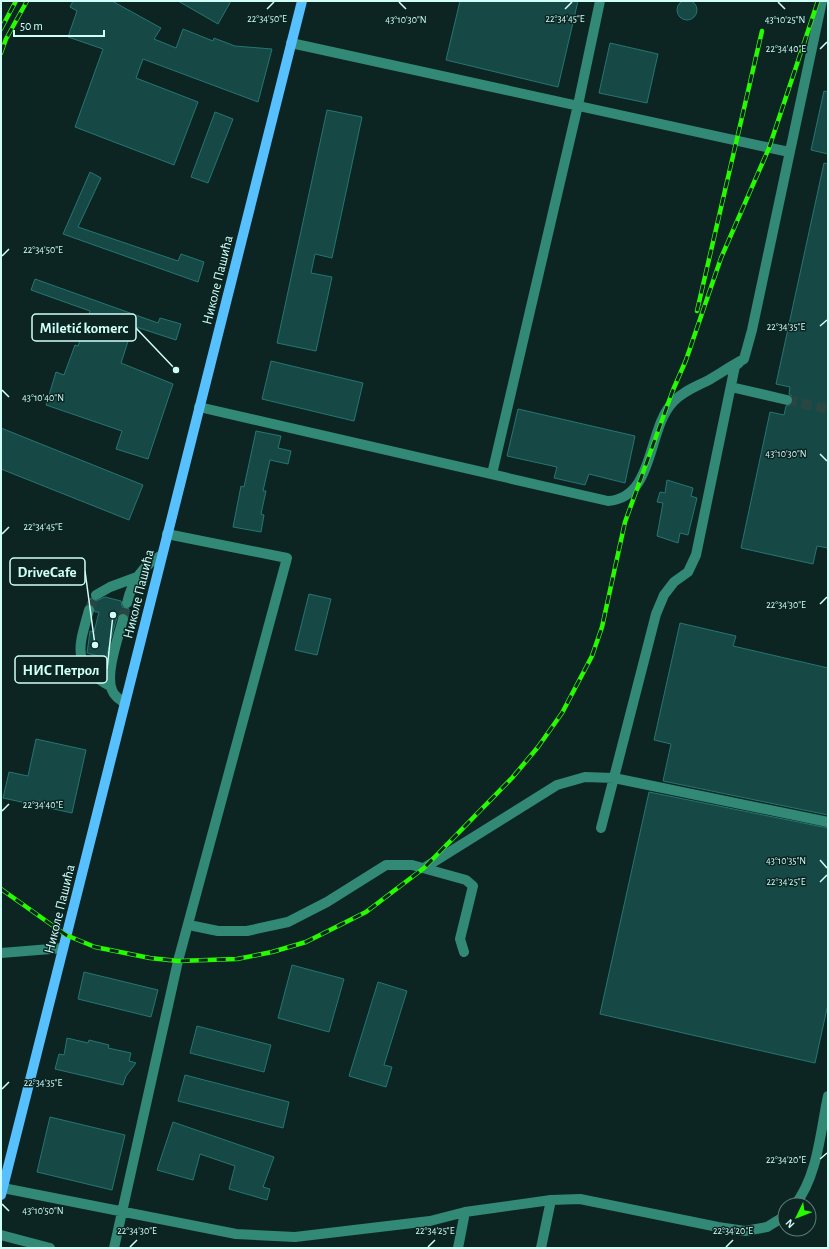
<svg xmlns="http://www.w3.org/2000/svg" width="829" height="1249" font-family="'Alegreya Sans',sans-serif">
<style>
.building{fill:#164845;stroke:#257672}
.lines{fill:none;stroke-linecap:round;stroke-linejoin:round}
.minor-tunnel{stroke:#294643;stroke-width:10;stroke-dasharray:10 5;stroke-linecap:butt}
.minor{stroke:#328976;stroke-width:10}
.major{stroke:#57c0ff;stroke-width:10}
.rail-casing{stroke:#26fb00;stroke-width:4.5}
.rail{stroke:#0c2523;stroke-width:3;stroke-dasharray:9;stroke-linecap:butt}
.ticks{fill:none;stroke:#d0fff8;stroke-width:1.5}
.labels{text-anchor:middle;stroke-width:3;stroke-linejoin:round;paint-order:stroke}
.street-label{font-size:14px;fill:#d0fff8;stroke:#0c2523}
.ticks-label{font-size:10px;text-anchor:middle;fill:#d0fff8;stroke:#0c2523;stroke-width:3;stroke-linejoin:round;paint-order:stroke}
.leader{fill:none;stroke:#d0fff8;stroke-width:1.5}
.callout-dot{fill:#d0fff8;stroke:#0c2523;stroke-width:1.5}
.callout{fill:#0c2523;stroke:#d0fff8;stroke-width:1.5}
.callout-label{font-size:15px;text-anchor:middle;font-weight:bold;fill:#d0fff8}
</style>
<rect width="100%" height="100%" fill="#0c2523"/>
<path class="building" d="M677 10a10 10 0 1 1 20 0a10 10 0 1 1-20 0Z
M73 1H112L161 28 154 39 176 48 183 29 213 41 214 38 235 46 272 49 258 102 143 59 136 78 198 102 174 165 75 127 103 49 68 37 77 11 70 7Z
M178 1H231L218 24Z
M460 1H578L558 87 446 60Z
M610 43 658 54 647 103 599 93Z
M824 91 828 92V154L811 150Z
M327 110 362 117 332 258 315 254 311 273 332 277 316 351 277 343Z
M215 112 233 119 208 183 191 177Z
M824 163 828 164V548L817 546 813 564 741 548 770 412 784 415 786 406 791 405 793 401 792 396 789 394 790 387 776 384Z
M90 172 101 178 78 227 178 261 181 254 204 262 198 282 63 234Z
M35 279 158 323 160 318 181 324 176 340 133 326 121 363 173 384 148 459 116 449 122 431 46 405 56 372 64 375 75 345 78 346 90 311 31 290Z
M271 361 363 383 354 421 262 399Z
M518 409 635 436 625 483 589 474 585 485 554 478 557 467 507 456Z
M1 428 143 485 129 520 1 469Z
M256 431 281 436 278 448 291 451 288 464 270 460 263 491H266L261 514 264 515 261 532 233 527 241 486 244 487Z
M667 480 693 488 691 496 697 498 688 535 680 533 678 543 657 536 663 503 657 502 660 492 665 493Z
M309 594 331 599 317 655 295 650Z
M105 597 121 601 122 607 129 609 127 614 122 613 117 617 106 658 87 653 90 631 94 632 99 612H95L93 605 89 604 91 598 96 601Z
M680 623 736 636 733 646 828 668V815L663 781 671 744 654 740Z
M36 739 86 750 72 813 3 798 9 772 28 776Z
M649 792 828 828V1004L815 1063 600 1014Z
M292 965 344 979 329 1032 278 1018Z
M84 972 158 990 151 1017 78 999Z
M378 982 407 991 384 1065 392 1067 386 1087 349 1076Z
M197 1026 271 1045 264 1072 190 1053Z
M67 1038 88 1043 89 1040 109 1045 108 1048 131 1053 129 1061 136 1063 126 1076 123 1085 55 1069 59 1054 64 1055Z
M185 1075 289 1102 283 1128 178 1101Z
M50 1117 125 1135 112 1190 37 1172Z
M173 1122 274 1157 263 1187 270 1189 267 1200 229 1189 235 1166 200 1154 193 1180 157 1170Z"/>
<g class="lines">
<path class="minor-tunnel" d="M787 400 828 409
M89 610 96 595
M123 619 127 603"/>
<path class="minor" d="M291 43 789 152
M731 387 787 400
M199 407 608 501C655 498 647 429 673 402 682 392 695 387 707 381 719 374 731 366 744 359L752 330 822 1
M492 474 578 105 600 1
M96 595 110 587 137 577
M127 603C132 581 143 565 162 555
M89 610C79 647 70 664 110 686
M123 619C119 636 105 673 112 690 114 696 119 699 125 703
M601 828 656 614 664 595 674 582 688 572 696 555 735 366 739 363
M424 868 557 785 585 777 614 778 828 822
M189 925 218 931H247L288 922 327 902 386 865H412L466 880 473 886 460 939 464 952
M1 953 63 948
M3 1188 236 1234 295 1237 430 1221 465 1212 551 1200 580 1199 718 1227 745 1231 767 1227 785 1216
M795 1205C818 1175 820 1133 828 1096
M1 1235 50 1248
M114 1248 178 961 287 558 167 534
M458 1248 465 1212
M541 1248 551 1200"/>
<path class="major" d="M1 1195 302 1"/>
<g class="rail-casing">
<path id="rail" d="M1 29 16 1
M1 53 6 39 27 1
M697 311 762 31
M1 889 66 935 95 947 150 958 178 961 237 959 272 952 306 942 366 912 424 868 512 778 538 747 562 713 592 656 602 627 625 522 673 390 686 360 721 258 769 148 818 1"/>
</g>
<use href="#rail" class="rail"/>
</g>
<path class="ticks" d="M399 2 406 9M778 2 785 9M267 9 274 2M565 9 572 2M820 49 827 42M2 256 9 249M820 326 827 320M2 390 9 397M820 454 827 461M2 534 9 527M820 604 827 597M2 811 9 804M820 860 827 868M820 882 827 875M2 1089 9 1082M820 1159 827 1153M2 1204 9 1211M130 1247 137 1240M428 1247 435 1240M726 1247 733 1240"/>
<g class="labels">
<g class="street-label">
<text transform="translate(217 280) rotate(-76)" y="5">Николе Пашића</text>
<text transform="translate(138 594) rotate(-76)" y="5">Николе Пашића</text>
<text transform="translate(59 909) rotate(-76)" y="5">Николе Пашића</text>
</g>
</g>
<g class="ticks-label">
<text x="267" y="22">22°34'50"E</text>
<text x="565" y="22">22°34'45"E</text>
<text x="406" y="23">43°10'30"N</text>
<text x="785" y="23">43°10'25"N</text>
<text x="786" y="52">22°34'40"E</text>
<text x="43" y="253">22°34'50"E</text>
<text x="786" y="330">22°34'35"E</text>
<text x="43" y="401">43°10'40"N</text>
<text x="786" y="457">43°10'30"N</text>
<text x="43" y="530">22°34'45"E</text>
<text x="786" y="608">22°34'30"E</text>
<text x="43" y="808">22°34'40"E</text>
<text x="786" y="864">43°10'35"N</text>
<text x="786" y="885">22°34'25"E</text>
<text x="43" y="1086">22°34'35"E</text>
<text x="786" y="1163">22°34'20"E</text>
<text x="43" y="1214">43°10'50"N</text>
<text x="137" y="1234">22°34'30"E</text>
<text x="435" y="1234">22°34'25"E</text>
<text x="733" y="1234">22°34'20"E</text>
</g>
<path class="leader" d="M176 370L136 328M95 645L85 571M113 615L107 669"/>
<g class="callout-dot">
<circle cx="176" cy="370" r="4"/>
<circle cx="95" cy="645" r="4"/>
<circle cx="113" cy="615" r="4"/>
</g>
<g class="callout">
<rect x="32" y="314" width="104" height="27" rx="4"/>
<rect x="10" y="558" width="75" height="27" rx="4"/>
<rect x="15" y="656" width="92" height="27" rx="4"/>
</g>
<g class="callout-label">
<text x="84" y="333">Miletić komerc</text>
<text x="47" y="577">DriveCafe</text>
<text x="61" y="675">НИС Петрол</text>
</g>
<rect width="829" height="1249" fill="none" stroke="#d0fff8" stroke-width="4"/>
<g transform="translate(797 1217) rotate(227)"><circle r="19" fill="#0c2523" stroke="#5a7c78"/>
<path d="M0-3L7 15L0 10L-7 15Z" fill="#26fb00"/>
<text y="-6" font-size="11" font-weight="bold" text-anchor="middle" fill="#d0fff8">N</text>
</g>
<path d="M14 30v6h90v-6" fill="none" stroke="#d0fff8" stroke-width="2"/>
<text x="20" y="30" font-size="12" fill="#d0fff8" stroke="#0c2523" stroke-width="3" paint-order="stroke">50 m</text>
</svg>
